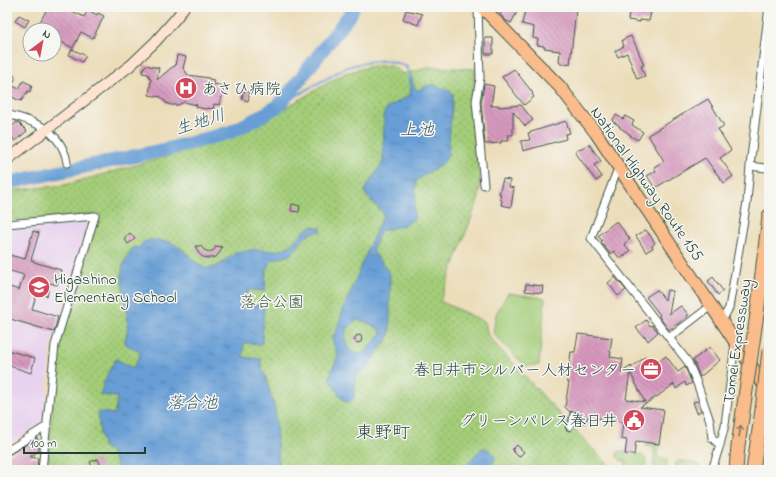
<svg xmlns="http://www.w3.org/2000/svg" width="776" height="477" font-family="'Indie Flower','Klee One',sans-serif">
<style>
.built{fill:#e8d2ee}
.green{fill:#a4cd79;stroke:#628556}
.park{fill:url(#park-dots);stroke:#628556}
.water{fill:url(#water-ripples);stroke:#446e84;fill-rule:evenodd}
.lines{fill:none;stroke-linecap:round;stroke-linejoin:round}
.stream{stroke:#689ed5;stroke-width:2.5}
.river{stroke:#689ed5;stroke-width:14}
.building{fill:url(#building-back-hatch);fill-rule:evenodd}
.pedestrian-casing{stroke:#3e5548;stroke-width:8}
.minor-casing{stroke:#3e5548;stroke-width:9}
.secondary-casing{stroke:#3e5548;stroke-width:12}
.trunk-casing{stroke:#3e5548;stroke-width:14}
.motorway-casing{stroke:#3e5548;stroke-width:15}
.pedestrian{stroke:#fff;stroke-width:5.5}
.minor{stroke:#fff;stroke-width:7}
.secondary{stroke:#fde4d1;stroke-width:10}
.trunk{stroke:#fabc8b;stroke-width:12}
.motorway{stroke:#fabc8b;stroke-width:13}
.motorway-bridge-casing{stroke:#3e5548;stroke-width:15;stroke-linecap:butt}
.motorway-bridge{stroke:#fabc8b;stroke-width:13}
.oneway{stroke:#82765b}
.labels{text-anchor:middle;stroke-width:3;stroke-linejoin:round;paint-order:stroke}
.poi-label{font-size:16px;fill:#1f3d34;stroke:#f6f6f2;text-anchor:start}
.street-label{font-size:16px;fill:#1f3d34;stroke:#f6f6f2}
.park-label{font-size:16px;fill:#3a5a42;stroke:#f6f6f2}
.water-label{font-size:17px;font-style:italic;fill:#355a64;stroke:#f6f6f2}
.quarter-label{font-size:18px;fill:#1f3d34;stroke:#f6f6f2}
</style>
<defs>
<pattern id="park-dots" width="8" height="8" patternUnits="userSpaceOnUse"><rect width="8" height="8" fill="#a4cd79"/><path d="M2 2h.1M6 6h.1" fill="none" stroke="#85a864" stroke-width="1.8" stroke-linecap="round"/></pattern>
<pattern id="water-ripples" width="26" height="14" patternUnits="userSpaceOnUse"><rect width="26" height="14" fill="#689ed5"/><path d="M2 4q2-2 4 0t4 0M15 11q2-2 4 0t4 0" fill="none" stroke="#5582ae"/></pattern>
<pattern id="building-back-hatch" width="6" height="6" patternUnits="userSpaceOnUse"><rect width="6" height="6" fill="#d799be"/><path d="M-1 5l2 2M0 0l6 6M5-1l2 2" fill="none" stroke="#ae7e9b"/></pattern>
</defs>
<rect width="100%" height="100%" fill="#f6f6f2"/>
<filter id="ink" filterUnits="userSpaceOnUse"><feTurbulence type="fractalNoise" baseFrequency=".025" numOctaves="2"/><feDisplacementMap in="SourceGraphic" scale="8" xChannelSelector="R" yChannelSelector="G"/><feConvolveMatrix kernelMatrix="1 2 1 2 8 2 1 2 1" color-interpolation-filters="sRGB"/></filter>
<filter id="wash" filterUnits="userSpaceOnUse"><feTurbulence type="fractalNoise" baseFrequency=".012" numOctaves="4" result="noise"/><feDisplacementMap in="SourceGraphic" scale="16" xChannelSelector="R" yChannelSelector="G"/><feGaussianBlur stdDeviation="0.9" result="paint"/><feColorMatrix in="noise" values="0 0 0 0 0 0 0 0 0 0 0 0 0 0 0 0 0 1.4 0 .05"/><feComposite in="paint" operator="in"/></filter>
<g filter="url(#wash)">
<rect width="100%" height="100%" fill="#ecddb9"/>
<path class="built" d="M91 220 51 348 45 415 41 424 7 446V226Z"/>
<path class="green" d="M508 293 545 298 539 365 525 366 493 333 496 314Z
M648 443 660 445 657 457 666 459 667 460 666 470H656L654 468V447L646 446 647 444Z
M619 451 642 455C647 460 647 464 643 470H630L627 467 625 460 621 461 617 457V454Z
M678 461C687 462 699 461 702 470H675L676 463Z"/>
<path class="park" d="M372 66H392L403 74 431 67 476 69 472 102 480 180 479 198 440 301 485 322 488 336 568 423 613 470H47L58 350 100 214 7 221V191L65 185 211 144 239 133 263 121 345 73Z"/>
<path class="water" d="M412 78C417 101 421 83 433 85 437 85 446 90 451 92L453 94 448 154 444 162 416 181 414 219 405 225 380 231 373 251 390 274V330L389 337 371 361 369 367 361 371 355 377 354 398 351 401 346 402 343 400 329 378 338 356 332 339 337 329 343 310 373 237 384 214 366 195 365 191 366 188 383 162 384 113 387 108 410 95 411 88 409 79ZM360 320C367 322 374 326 380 330L381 334C378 338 375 341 372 344 370 346 368 349 366 351 351 361 338 338 350 326 353 323 355 321 360 320Z
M313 226 321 228V232C305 230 302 244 292 253 286 259 275 256 270 263 264 270 266 283 265 291L248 290 246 304 264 306 262 344 244 343 243 357 261 359V365L266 378 275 409 277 443 280 470H118L117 468 118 467 110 451 104 447 100 434 98 412 115 414 117 397 100 395C104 382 108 370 116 359L133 368 141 353 124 343C127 334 129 323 127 313 124 287 114 271 133 248H136L140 247 143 242C151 239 158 239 166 242L167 241C173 243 178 246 183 250 194 259 199 273 217 266 224 263 230 256 237 252L238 253C245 251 253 249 260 250 268 250 275 252 283 249 295 246 300 230 313 226Z
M483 448C488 449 489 450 492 453 499 460 491 465 486 470H463L464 467 481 449Z"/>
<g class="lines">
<path class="stream" d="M278 106 345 68C355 64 376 60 387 61 393 62 400 64 406 66L411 78"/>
<path class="river" d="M7 183 168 149 231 132 254 120 278 106 291 91 351 13 353 7"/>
</g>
<g id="blocks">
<path class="building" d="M48 7H72L70 10 84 17 88 10 97 15 98 13 104 16 93 38 81 32 73 48 54 38V29L40 22Z
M504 7H520L511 23 505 20 500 14Z
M526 7H545L564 9 565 7 571 8 573 9V10H576L570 64 567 63 566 64H561L559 62 560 51 552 50V49L544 48V46L537 45 538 39 533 38 534 27 522 24Z
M637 7 641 8V7H646L652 8 649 21 640 20V22L628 20 630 8 637 9Z
M406 10 422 14 418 25 403 19Z
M19 15 29 20 25 27 15 21Z
M631 36 636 46 644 65 641 66 645 76 637 79 627 53 618 57 615 51 624 46 622 40Z
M485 38H493V54H485Z
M72 49 86 56 82 62 69 55Z
M177 55 186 57 183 68 188 75 209 78V79L214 80 213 84 223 86V90L220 105 214 104 213 109 207 108 206 109 196 107 197 105 184 102 178 105H171L166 103 161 97 149 95 151 80 148 74 142 73 144 67 146 65 159 68 157 80 171 68 175 66Z
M514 69 533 93 532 94 534 97 524 105 502 77Z
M23 81 32 85 30 92 28 91 22 100 21 101 18 100 8 95 13 86 19 89Z
M484 84 494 86 491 106 498 105 499 107 521 105 533 120 525 126 513 111V135H508L509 141H501V143L485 144 481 104Z
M243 91 250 92 248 101 242 99Z
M708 99 724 126 718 129 731 150 720 158 733 176 724 183 705 158 655 188 647 176 656 171 654 167 664 161 648 135Z
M616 115 623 119 625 116 634 121 632 125 643 132 638 140 630 136 631 135 619 127 620 126 612 121Z
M566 121 570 133 565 134 566 139 523 151 521 141 530 140 528 133Z
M17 122 19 123 27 131 15 141 7 132V130Z
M589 144 601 161 594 165 602 177 596 181 575 152Z
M503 179 510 180 509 187 514 188 511 207 501 205 502 200 500 199 501 194H499Z
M292 204 300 206 299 212 291 211Z
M615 222H617L630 239 624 244 630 251 620 259 614 251 610 254 601 242 602 241 598 236Z
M646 230 655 243 652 246 653 248 646 252 636 236Z
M33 231 39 233 31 260 34 261V262L61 270 57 285 50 283 47 296 37 293 32 309 58 317 54 332 7 318V286L19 290 24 275 7 270V262L9 255 25 259Z
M130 233 135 239 128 244 124 238Z
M195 246H201L204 250 209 252 214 250 216 246 222 247 220 252 217 256 212 258H207L203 257 199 254Z
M615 277 626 290 618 296 608 283Z
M713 277 723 291 718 295 708 281Z
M526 284 543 286 542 293 525 291Z
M657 290 665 300 667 290 673 291 669 314 681 306 688 314V316L669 330 660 318 659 316 660 315 646 297Z
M646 320 650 326 652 325 658 332 648 341 645 336 644 337 636 328Z
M578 334 612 338 610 352H611L610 357 623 359 621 373 631 366V368L646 356 653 365 666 356 678 372 685 367 692 383 686 386 685 382 676 389 674 384 658 396 640 407 664 410 659 444 636 441 634 455 625 454 627 440 621 439 623 422 587 417 586 423H579L577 420V415L576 412 573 411 570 412 565 407 569 382H567L571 352H575ZM630 372 645 402 626 399Z
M360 335 362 338 361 342 357 343 354 340 356 336Z
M710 347 720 360 700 377 693 360Z
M7 350 35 358 31 373 7 365Z
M698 401 701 411 697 413 693 402Z
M37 438 40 443 39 448 38 449 39 451 29 457 38 458 37 470H7V456Z
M517 445 524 452 519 457 512 450Z
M97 459H98L102 470H93L90 462Z"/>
</g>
</g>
<g filter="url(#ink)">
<use href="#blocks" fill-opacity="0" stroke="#3e5548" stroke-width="1"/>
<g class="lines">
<g class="pedestrian-casing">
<path id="pedestrian" d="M569 427 572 423 573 415"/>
</g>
<g class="minor-casing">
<path id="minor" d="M478 7 480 78 476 101 484 185
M7 86 11 78
M7 113 10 115C18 117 27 119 34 123 51 129 65 145 67 163
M619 166 591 238 688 362 697 383 710 421 712 438 720 445
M750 166 766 168
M7 224 95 216 55 345 42 470
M722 321 729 308 747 202 750 166 769 7
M669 338 712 305
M7 451 47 426
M712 470 720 445 725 425 735 343"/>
</g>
<g class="secondary-casing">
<path id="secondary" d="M7 160 131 65 156 41 177 17 184 7"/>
</g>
<g class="trunk-casing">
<path id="trunk" d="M482 7 560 87 596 133 768 391"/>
</g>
<g class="motorway-casing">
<path id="motorway" d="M757 314 769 216"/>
</g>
<use href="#pedestrian" class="pedestrian"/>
<use href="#minor" class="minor"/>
<use href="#secondary" class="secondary"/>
<use href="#trunk" class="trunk"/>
<use href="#motorway" class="motorway"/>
<g class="motorway-bridge-casing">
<path id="motorway-bridge" d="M736 470 738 446 757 314
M753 470 762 410 769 350"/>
</g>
<use href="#motorway-bridge" class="motorway-bridge"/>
</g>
<defs><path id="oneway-shaft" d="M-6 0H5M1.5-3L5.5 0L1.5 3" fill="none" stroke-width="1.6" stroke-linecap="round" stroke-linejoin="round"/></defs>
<use class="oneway" href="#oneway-shaft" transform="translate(740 431) rotate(-82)"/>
</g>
<defs>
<g id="hospital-disc" transform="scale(1.15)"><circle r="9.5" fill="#d1495b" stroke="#f6f6f2"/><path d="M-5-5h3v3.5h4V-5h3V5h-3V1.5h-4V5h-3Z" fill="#fff"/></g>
<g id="school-disc" transform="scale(1.15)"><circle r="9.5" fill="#d1495b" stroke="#f6f6f2"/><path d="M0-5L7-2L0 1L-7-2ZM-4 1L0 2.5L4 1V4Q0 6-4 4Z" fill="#fff"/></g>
<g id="office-disc" transform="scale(1.15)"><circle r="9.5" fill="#d1495b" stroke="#f6f6f2"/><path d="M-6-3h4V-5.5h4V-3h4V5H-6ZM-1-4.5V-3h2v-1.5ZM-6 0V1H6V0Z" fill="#fff"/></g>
<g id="civic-disc" transform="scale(1.15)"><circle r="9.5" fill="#d1495b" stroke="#f6f6f2"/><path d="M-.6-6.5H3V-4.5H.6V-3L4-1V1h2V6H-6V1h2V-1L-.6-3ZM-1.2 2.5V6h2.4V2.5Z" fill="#fff"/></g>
</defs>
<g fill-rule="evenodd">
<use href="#hospital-disc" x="186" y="88"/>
<use href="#school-disc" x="39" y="287"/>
<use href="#office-disc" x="651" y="369"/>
<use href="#civic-disc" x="634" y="420"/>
</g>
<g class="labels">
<g class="poi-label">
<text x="202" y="94">あさひ病院</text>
<text x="54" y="284">Higashino<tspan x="54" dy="18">Elementary School</tspan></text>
<text x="636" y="375" text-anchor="end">春日井市シルバー人材センター</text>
<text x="618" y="426" text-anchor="end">グリーンパレス春日井</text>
</g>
<g class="street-label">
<text transform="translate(648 183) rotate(55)" y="6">National Highway Route 155</text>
<text transform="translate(736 341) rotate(-82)" y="6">Tomei Expressway</text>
</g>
<g class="park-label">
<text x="272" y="307">落合公園</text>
</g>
<g class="water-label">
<text transform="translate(200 121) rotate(-17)" y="6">生地川</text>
<text x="417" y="135">上池</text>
<text x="192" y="408">落合池</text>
</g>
<g class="quarter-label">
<text x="383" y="438">東野町</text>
</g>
</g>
<rect width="776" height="477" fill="none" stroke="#f6f6f2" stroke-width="24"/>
<g transform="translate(42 42) rotate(32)"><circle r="19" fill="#f6f6f2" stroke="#a0aca6"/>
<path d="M0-3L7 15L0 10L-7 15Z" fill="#d1495b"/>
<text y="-6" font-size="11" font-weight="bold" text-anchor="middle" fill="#1f3d34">N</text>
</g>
<path d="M24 447v6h121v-6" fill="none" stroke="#1f3d34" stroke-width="2"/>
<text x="30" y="447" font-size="12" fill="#1f3d34" stroke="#f6f6f2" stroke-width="3" paint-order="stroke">100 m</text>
</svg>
